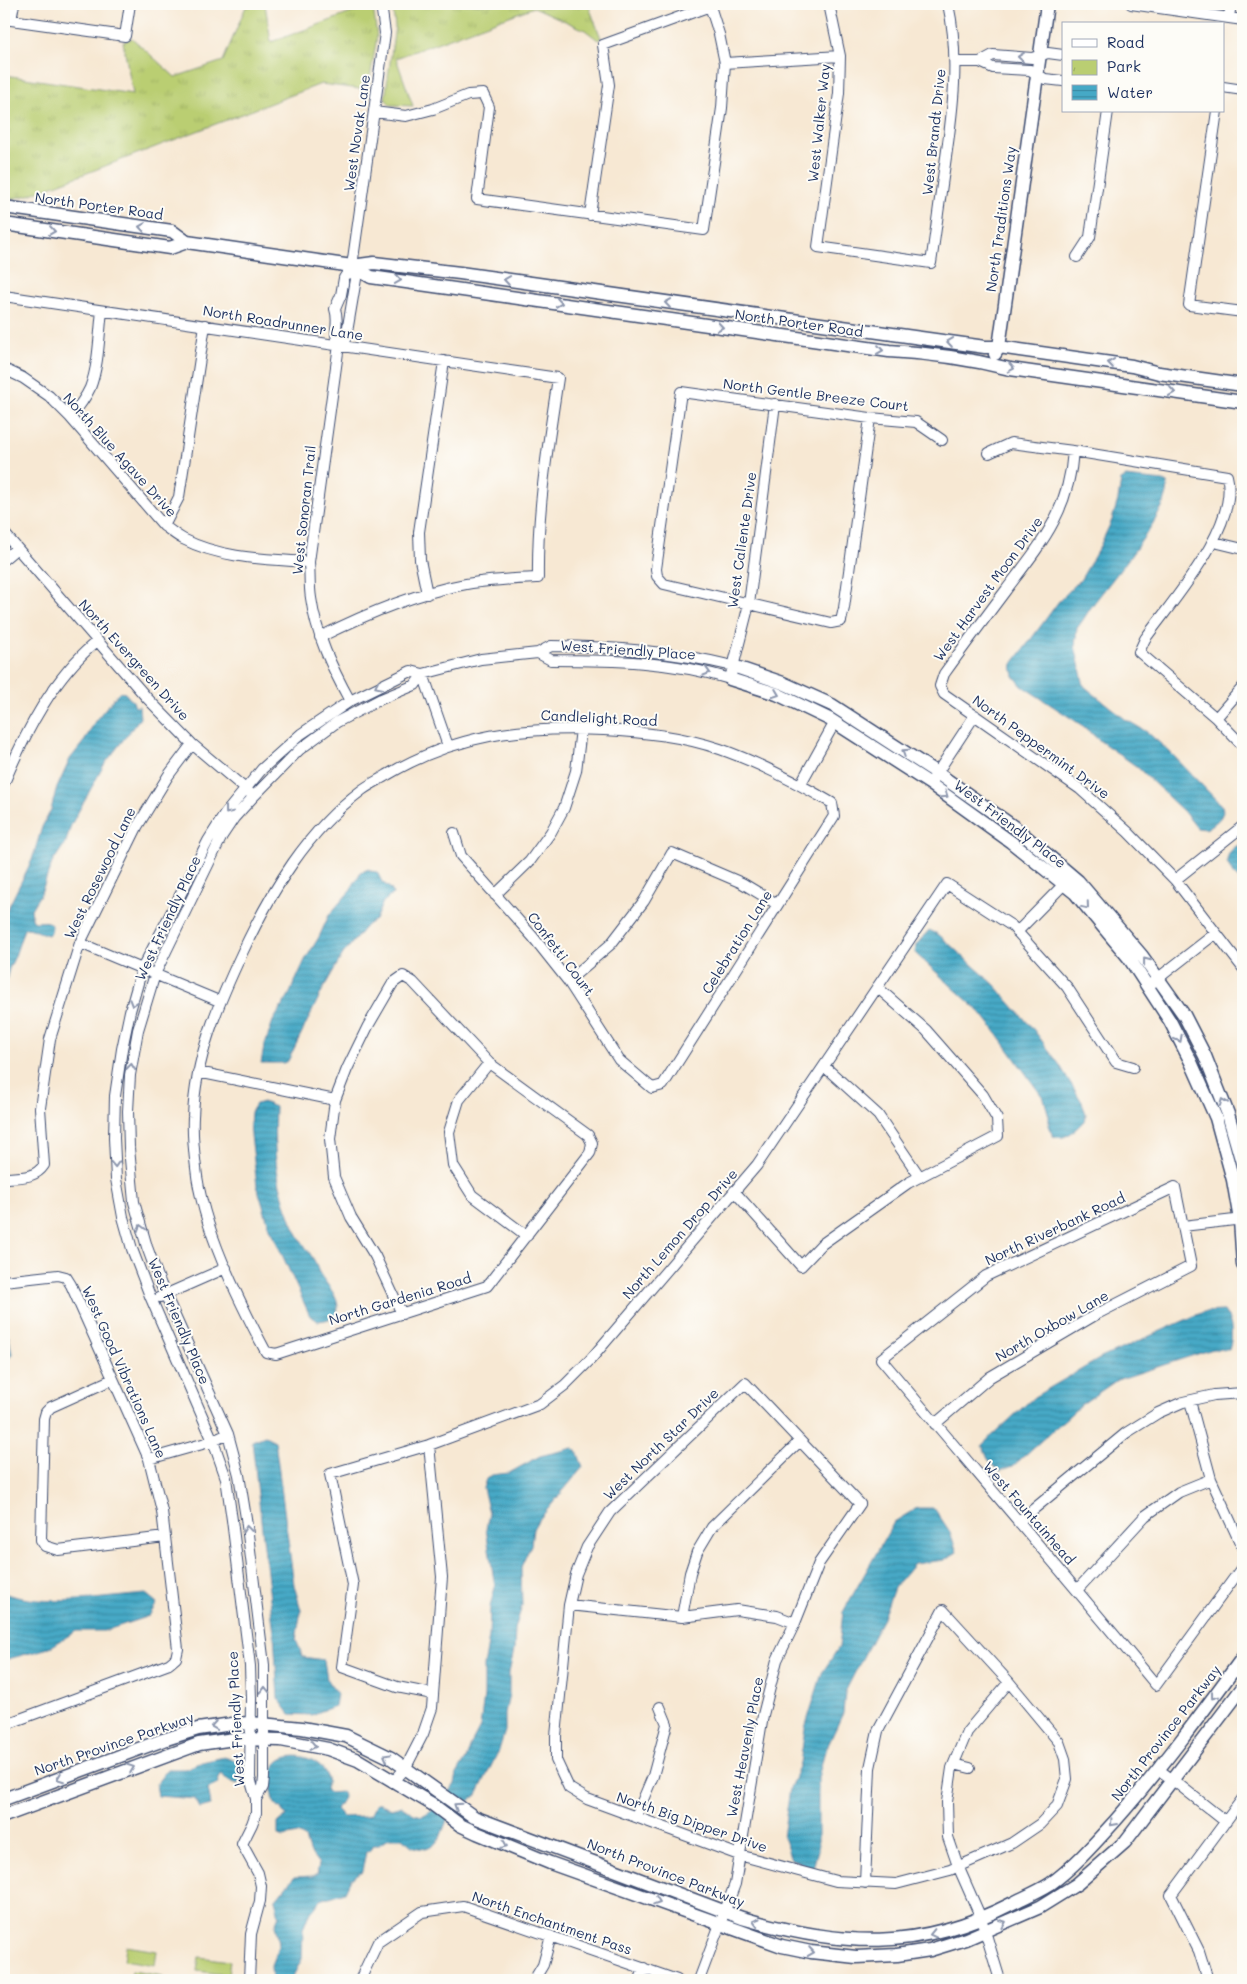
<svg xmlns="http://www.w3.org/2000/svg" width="1247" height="1984" font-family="Mali,sans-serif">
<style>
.grass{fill:#bace72;stroke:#6a7e68}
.park{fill:url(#park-tufts);stroke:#6a7e68}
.water{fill:url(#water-rules);stroke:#306c92}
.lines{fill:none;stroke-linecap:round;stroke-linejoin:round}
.minor-casing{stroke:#3c4b70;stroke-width:12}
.tertiary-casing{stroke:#3c4b70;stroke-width:15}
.minor{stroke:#fff;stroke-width:10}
.tertiary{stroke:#fff;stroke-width:12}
.oneway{stroke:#8d97ae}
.labels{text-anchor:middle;stroke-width:4;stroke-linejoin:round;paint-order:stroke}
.street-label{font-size:14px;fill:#1b2f5e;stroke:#fdfcf7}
</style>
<defs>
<pattern id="park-tufts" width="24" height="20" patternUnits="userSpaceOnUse" patternTransform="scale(1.25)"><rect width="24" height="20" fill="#bace72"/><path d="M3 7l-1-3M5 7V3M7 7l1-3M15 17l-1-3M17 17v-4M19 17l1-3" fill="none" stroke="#9fb165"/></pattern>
<pattern id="water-rules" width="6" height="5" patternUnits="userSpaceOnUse" patternTransform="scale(1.25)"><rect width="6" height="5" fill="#46a9c6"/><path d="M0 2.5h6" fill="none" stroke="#3a8aa4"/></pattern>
</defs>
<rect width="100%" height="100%" fill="#fdfcf7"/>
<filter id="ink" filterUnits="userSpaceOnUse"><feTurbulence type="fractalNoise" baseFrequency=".02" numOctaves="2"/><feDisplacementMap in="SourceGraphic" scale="10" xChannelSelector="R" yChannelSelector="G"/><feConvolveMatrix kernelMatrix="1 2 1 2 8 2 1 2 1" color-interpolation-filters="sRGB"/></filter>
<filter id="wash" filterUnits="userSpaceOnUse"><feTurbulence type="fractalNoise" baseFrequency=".0096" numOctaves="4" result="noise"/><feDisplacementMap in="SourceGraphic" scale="20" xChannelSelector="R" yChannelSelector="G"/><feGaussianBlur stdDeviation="1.12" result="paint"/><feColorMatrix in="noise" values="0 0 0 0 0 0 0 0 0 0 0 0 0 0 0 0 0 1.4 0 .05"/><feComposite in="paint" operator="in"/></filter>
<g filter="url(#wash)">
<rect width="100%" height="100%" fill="#f7e8d3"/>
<path class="grass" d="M126 1946 157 1951 155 1965 124 1960Z
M199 1957 230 1961 228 1975 197 1971Z
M132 1971 163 1976 162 1980H131Z"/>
<path class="park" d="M247 4H265L271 42 373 5 377 37 368 90 321 84 29 195 11 199 4 198V75L133 94 123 42 132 38 175 77 223 61Z
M392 4H588L601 38 598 40 585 30 534 7 396 58 413 106 391 105 385 99 395 26Z"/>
<path class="water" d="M1126 477 1163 481 1167 483C1175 507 1107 585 1092 606 1087 613 1083 621 1077 628L1075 646 1084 686 1125 719 1147 732 1170 752 1222 806C1226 817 1214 824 1206 829L1197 828 1184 812 1136 766 1100 741 1083 726 1022 686 1014 676 1012 665 1059 601 1081 579 1099 548 1112 520 1118 500 1121 480Z
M119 692 125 693 131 700 133 701 135 707 139 706 140 718 104 765 71 825 66 842 52 863 41 893 31 909 32 919 35 922C44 922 48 919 52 927L51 932 48 935 28 928 24 929 15 956 9 969 4 989V916L32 860 42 827 51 810 56 790 70 759 85 740 95 721Z
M1243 844V883L1233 874 1227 862C1227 853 1234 845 1243 844Z
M369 869 370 871 377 872 382 882 391 889 393 894 383 902 375 920 367 925 343 954 323 989 288 1061 283 1063H261L264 1047 273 1021 289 995 305 960 319 937 329 915 349 892 361 872Z
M929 930 938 934 995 985 1034 1030 1059 1064 1082 1102 1086 1114 1084 1121C1076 1129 1065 1142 1053 1136L1049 1128V1116L1044 1099 998 1035 981 1013 915 953 916 945Z
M263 1102 275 1107C273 1155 276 1187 296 1231 301 1241 308 1250 314 1260 317 1265 317 1270 320 1274 326 1284 338 1295 338 1308 337 1319 326 1320 318 1321L310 1316 269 1226 257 1186 250 1126 251 1112 256 1104Z
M1224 1311C1233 1323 1233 1336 1229 1350L1213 1349 1117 1380 1082 1404 1013 1466 999 1471 988 1459 982 1445 1034 1397 1101 1358 1203 1312Z
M4 1336 9 1337 12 1354 4 1366Z
M265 1436 275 1441 294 1585 301 1610 296 1640 303 1657 324 1660 327 1680 337 1694 335 1706 311 1715 290 1714 278 1698 274 1634 252 1441Z
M573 1448 577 1451 583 1467 537 1522 533 1529 531 1545 521 1567 522 1606 515 1629 514 1650 509 1673V1695L505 1713V1731L499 1750 477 1795 454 1812 447 1820 440 1838 433 1846 426 1849 418 1848 412 1846 402 1838H389L379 1845H373L372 1849 366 1852 362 1871 351 1879 345 1892 321 1900 308 1916 303 1929 302 1959 291 1980H272L271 1966 279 1943 275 1925 279 1915 275 1900 294 1877 313 1876 317 1874 319 1864 309 1851 305 1838 297 1834 284 1837 278 1835V1822L283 1818 287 1817 281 1807 279 1808C272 1802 271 1795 272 1787 272 1780 271 1773 274 1767 285 1747 324 1757 327 1778 328 1781 326 1785 326 1789L329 1793 343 1792 344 1796 336 1809 343 1817 367 1816 371 1814 376 1803H380L391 1809 402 1806 414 1814 422 1816 434 1809 444 1800 455 1784 457 1774 467 1757 471 1744 480 1727 484 1696V1666L489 1637 490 1607 495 1587 486 1529 489 1513 483 1488 486 1479 492 1475 509 1473 540 1456Z
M917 1508H934L950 1532 957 1552 944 1560 914 1564 894 1588 882 1620 845 1692 843 1713 824 1754 818 1778V1850L813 1868 791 1859 783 1837 790 1788 800 1764 805 1728 822 1673 839 1647 843 1612 894 1522Z
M4 1593C42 1608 105 1597 146 1594L157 1603 149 1616 104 1631H76L49 1648 4 1660Z
M224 1757 240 1762 239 1784 228 1781 221 1773 217 1784 208 1789 211 1805 200 1808 195 1799 158 1796 156 1784 168 1769H185L202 1762Z"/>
</g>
<g filter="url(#ink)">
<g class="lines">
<g class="minor-casing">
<path id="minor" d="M829 4 840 56 839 93 818 247 931 263C936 230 940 197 945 164 953 110 960 57 948 4
M1131 4 1243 20
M1229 17 1231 4
M4 19 125 36 130 4
M11 20 14 4
M956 62H980L993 68 1030 70 1045 79 1063 81
M980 62 993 55 1032 58 1048 53 1063 55
M725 63 840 56
M1223 87 1243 90
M1217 111 1189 305 1243 312
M374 112 406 116 433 109 468 95 483 94 489 107 477 199 704 230 722 108 725 63 719 34 710 6 603 45 609 85 590 215
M1077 257 1090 237 1108 111
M4 296 558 378C548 445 537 509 538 578 513 579 486 580 461 585 412 594 364 615 320 637
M339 345C332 331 340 323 335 309L341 295 344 278 352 266
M4 369 23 378 49 396 70 417 164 526C170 530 177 536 183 539 222 559 267 559 309 562
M70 417C78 408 85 399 90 388 99 365 99 335 102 311
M870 418 844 608 841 621 831 623 664 584 657 576 656 569 681 392 870 418 916 422 942 440
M1073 451C1069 512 1041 544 1006 590 985 618 964 646 944 674L940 686 944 694 1080 789 1128 832 1175 880 1243 968
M989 453 1011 443 1073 451 1227 476C1240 525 1173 600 1145 639L1139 652 1216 718 1243 746
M164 526 179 497 205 325
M4 533 147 698 192 744 249 792
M1214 542 1243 549
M4 559 17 548
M427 594 420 560 419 532 444 361
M538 653 551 660C611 660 673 661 730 679L749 604 775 404
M423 674 448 746
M350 701C332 668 316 635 311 598 309 586 310 574 309 562L339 345 346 338 356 279 352 266 385 33 381 4
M1216 718 1243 687
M933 779 975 715
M4 783C26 731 53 678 97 641
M800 785 835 722
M1175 880 1243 826
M495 895 530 861 551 832 564 808 576 771 581 729
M1017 932 1068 880
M80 943 219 1001
M568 981 611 944 644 901 672 853 742 883 777 904
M1152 983 1216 933
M489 1063 459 1100 449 1132 453 1165 472 1195 527 1236
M824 1066 878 1115 920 1177
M198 1072 335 1100
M4 1178C19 1177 35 1179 44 1165L40 1108 50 1039 80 943 137 827 168 776 192 744
M734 1191 801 1266 822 1244 908 1183 998 1136 997 1119 983 1095 926 1030 877 987
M1183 1226 1243 1219
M4 1281 58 1275 66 1277 71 1285 149 1459 162 1511 178 1649 176 1658 169 1664 4 1725
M160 1297 226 1268
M402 1314 375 1256 351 1217 334 1177 330 1139 335 1100 347 1069 368 1026 393 983 403 976 413 982 489 1063 588 1135 592 1143 590 1153 487 1286 276 1354 266 1352C238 1299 202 1227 196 1168 194 1152 192 1134 193 1117 195 1058 218 1004 243 951 272 890 307 831 362 790 370 784 379 780 387 775 456 734 524 726 604 730 643 732 682 736 720 749 760 763 796 782 832 803L834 816 663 1085 652 1088 619 1060 568 981 533 937 461 856 454 833
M113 1379 51 1407 46 1412 44 1419 41 1540 45 1546 58 1550 165 1537
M1190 1401 1211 1479 1243 1549
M935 1424 990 1377 1097 1314 1191 1266 1175 1187 986 1276 881 1359C972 1467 1065 1575 1156 1685L1243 1566
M149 1459 213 1441 228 1434
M1018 1522 1126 1433 1158 1413 1183 1402 1214 1395 1243 1393
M1077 1590 1145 1516 1179 1492 1211 1479
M569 1605 682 1617 737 1610 777 1616 795 1623
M682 1617 690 1573 697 1552 712 1527 800 1441
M433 1694 397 1687 342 1667 353 1585 330 1474 429 1445 540 1404 565 1385 590 1360 757 1165 947 884 1012 926 1067 987 1116 1062 1133 1067
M954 1764 970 1768
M1159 1770 1173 1780 1226 1822
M393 1782 405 1769 423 1734 432 1708 442 1577 429 1445
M256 1799 250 1778 251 1699 250 1666 232 1520 226 1478 213 1441 150 1296 132 1249 123 1217 116 1179 114 1138 115 1096 122 1049 130 1011 142 969 208 841 225 814 262 769 301 734 350 701 411 671 423 674 481 659 538 653 551 646C614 647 672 651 733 666
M636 1816 653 1776 667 1724 660 1707
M249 1980 251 1934 260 1901 261 1886 258 1873 242 1844 252 1824 256 1813V1799L263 1787 264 1778V1665L246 1518 239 1475 228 1434 161 1285 147 1247 134 1202 129 1148 128 1111 130 1075 138 1030 155 974 222 836 234 818 254 796 299 750 337 722 381 699 415 685 423 674
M360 1980 378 1942 422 1912 463 1906 677 1980
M534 1980 543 1965 551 1936
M640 1980 644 1968
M699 1980 735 1884 763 1715 777 1660 795 1623 819 1563 860 1504 745 1383 610 1512 587 1547 576 1574 569 1605 556 1736V1760L569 1788 587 1799 739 1855 836 1881 896 1884 950 1870 1012 1843 1040 1824 1057 1806 1067 1779 1065 1759 1059 1742 1009 1682 943 1610 878 1731 870 1768 865 1883
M1000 1980 981 1918 958 1866 948 1837 947 1802 952 1768 967 1732 1009 1682
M1208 1980 1199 1951 1171 1895 1243 1798"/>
</g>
<g class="tertiary-casing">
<path id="tertiary" d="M4 207 172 231 187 242
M4 224 170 248 187 242 352 266 374 263 460 273 985 347H999L1132 366 1159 373 1243 385
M352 266 371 277 889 351C930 353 971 359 1010 369L1243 402
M995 354 999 347 1047 4
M733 666 783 683 832 705 937 773 1018 830 1078 881 1142 956 1184 1015 1205 1056 1228 1114 1243 1166
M730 679 777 694 831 720 929 783 1011 842 1075 893 1129 958 1170 1021 1191 1062 1216 1118 1233 1180 1240 1220 1243 1265
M4 1799 163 1740 198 1729 232 1724 251 1723 302 1728 346 1736 391 1758 474 1817 742 1918C842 1947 918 1952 1013 1903 1025 1897 1039 1891 1050 1884 1074 1867 1095 1843 1115 1821 1161 1769 1202 1713 1243 1657
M4 1816 199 1744 234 1739 281 1740 328 1749 358 1760 432 1804 460 1825 477 1833 550 1863 782 1946 811 1952 856 1957 897 1955 930 1950 966 1939 1040 1907 1077 1884 1125 1842 1243 1687"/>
</g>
<use href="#minor" class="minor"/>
<use href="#tertiary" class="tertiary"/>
</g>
<defs><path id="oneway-chevron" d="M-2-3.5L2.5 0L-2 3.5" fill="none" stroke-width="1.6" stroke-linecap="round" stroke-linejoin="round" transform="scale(1.25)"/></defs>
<g class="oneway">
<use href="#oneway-chevron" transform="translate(1021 57) rotate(-174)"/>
<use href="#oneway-chevron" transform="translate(142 227) rotate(-172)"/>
<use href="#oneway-chevron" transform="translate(52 231) rotate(8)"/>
<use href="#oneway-chevron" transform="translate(398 280) rotate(8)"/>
<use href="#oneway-chevron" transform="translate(507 280) rotate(-171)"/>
<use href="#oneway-chevron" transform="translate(559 303) rotate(8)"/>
<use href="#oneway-chevron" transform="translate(668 303) rotate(-172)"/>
<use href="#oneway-chevron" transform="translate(720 327) rotate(8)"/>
<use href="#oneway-chevron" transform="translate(950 342) rotate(-172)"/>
<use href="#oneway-chevron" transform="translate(880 350) rotate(8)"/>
<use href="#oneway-chevron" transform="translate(1111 363) rotate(-172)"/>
<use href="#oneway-chevron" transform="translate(1011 368) rotate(11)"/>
<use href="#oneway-chevron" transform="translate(1172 392) rotate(8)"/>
<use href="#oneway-chevron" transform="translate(707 672) rotate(16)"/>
<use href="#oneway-chevron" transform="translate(378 686) rotate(154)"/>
<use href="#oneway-chevron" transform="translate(776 694) rotate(21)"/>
<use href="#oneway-chevron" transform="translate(905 752) rotate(-147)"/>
<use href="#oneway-chevron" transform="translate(945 795) rotate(35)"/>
<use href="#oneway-chevron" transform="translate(228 811) rotate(127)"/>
<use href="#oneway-chevron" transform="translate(1086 906) rotate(50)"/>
<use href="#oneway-chevron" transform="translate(1146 961) rotate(-128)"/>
<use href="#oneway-chevron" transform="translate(133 1003) rotate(106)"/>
<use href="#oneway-chevron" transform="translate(1179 1039) rotate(62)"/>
<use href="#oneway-chevron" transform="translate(131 1067) rotate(-84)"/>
<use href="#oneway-chevron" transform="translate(1223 1102) rotate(-112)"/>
<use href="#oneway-chevron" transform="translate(115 1164) rotate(87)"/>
<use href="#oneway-chevron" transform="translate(141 1228) rotate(-105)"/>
<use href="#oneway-chevron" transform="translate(247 1529) rotate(-97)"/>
<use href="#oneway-chevron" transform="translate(265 1690) rotate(-91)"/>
<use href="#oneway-chevron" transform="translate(1214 1696) rotate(127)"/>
<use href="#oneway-chevron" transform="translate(214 1726) rotate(171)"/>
<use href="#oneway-chevron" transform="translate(313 1746) rotate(12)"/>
<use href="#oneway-chevron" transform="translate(387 1757) rotate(-151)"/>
<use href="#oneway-chevron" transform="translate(131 1768) rotate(-21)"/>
<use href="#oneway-chevron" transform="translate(60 1778) rotate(159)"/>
<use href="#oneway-chevron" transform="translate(457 1806) rotate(-147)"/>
<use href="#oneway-chevron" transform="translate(1113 1823) rotate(132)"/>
<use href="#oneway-chevron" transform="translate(504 1845) rotate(22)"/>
<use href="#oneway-chevron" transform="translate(657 1901) rotate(19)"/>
<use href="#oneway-chevron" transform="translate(756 1922) rotate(-164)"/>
<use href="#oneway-chevron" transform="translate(1003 1923) rotate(-23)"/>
<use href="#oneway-chevron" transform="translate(933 1934) rotate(167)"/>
<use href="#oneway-chevron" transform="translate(811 1952) rotate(9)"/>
</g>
</g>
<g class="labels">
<g class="street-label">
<text transform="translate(819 123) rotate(-84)" y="5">West Walker Way</text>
<text transform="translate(934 132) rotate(-84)" y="5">West Brandt Drive</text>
<text transform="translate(357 133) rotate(-82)" y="5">West Novak Lane</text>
<text transform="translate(99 206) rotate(8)" y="5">North Porter Road</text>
<text transform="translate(1001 219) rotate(-82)" y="5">North Traditions Way</text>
<text transform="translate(283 323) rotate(9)" y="5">North Roadrunner Lane</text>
<text transform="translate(799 323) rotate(8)" y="5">North Porter Road</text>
<text transform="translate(816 395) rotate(7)" y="5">North Gentle Breeze Court</text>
<text transform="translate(120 455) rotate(48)" y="5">North Blue Agave Drive</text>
<text transform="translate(304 510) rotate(-84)" y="5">West Sonoran Trail</text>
<text transform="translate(742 540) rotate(-82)" y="5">West Caliente Drive</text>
<text transform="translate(988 589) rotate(-54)" y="5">West Harvest Moon Drive</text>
<text transform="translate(628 650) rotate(4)" y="5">West Friendly Place</text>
<text transform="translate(134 660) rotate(48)" y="5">North Evergreen Drive</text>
<text transform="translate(599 718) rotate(3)" y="5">Candlelight Road</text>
<text transform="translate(1041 747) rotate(36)" y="5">North Peppermint Drive</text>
<text transform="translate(1010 824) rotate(37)" y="5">West Friendly Place</text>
<text transform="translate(100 873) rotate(-64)" y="5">West Rosewood Lane</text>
<text transform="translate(168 918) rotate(-65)" y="5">West Friendly Place</text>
<text transform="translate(737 942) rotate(-58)" y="5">Celebration Lane</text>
<text transform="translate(561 954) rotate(53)" y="5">Confetti Court</text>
<text transform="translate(1055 1229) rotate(-25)" y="5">North Riverbank Road</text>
<text transform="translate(680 1234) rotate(-49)" y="5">North Lemon Drop Drive</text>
<text transform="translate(400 1299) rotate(-17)" y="5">North Gardenia Road</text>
<text transform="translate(179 1321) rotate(67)" y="5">West Friendly Place</text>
<text transform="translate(1052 1326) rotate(-30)" y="5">North Oxbow Lane</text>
<text transform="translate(124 1372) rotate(66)" y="5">West Good Vibrations Lane</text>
<text transform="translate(661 1444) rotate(-44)" y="5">West North Star Drive</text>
<text transform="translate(1029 1513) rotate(49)" y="5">West Fountainhead</text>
<text transform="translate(236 1719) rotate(-93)" y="5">West Friendly Place</text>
<text transform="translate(1166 1733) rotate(-52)" y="5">North Province Parkway</text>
<text transform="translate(114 1744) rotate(-19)" y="5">North Province Parkway</text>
<text transform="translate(745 1747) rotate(-79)" y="5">West Heavenly Place</text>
<text transform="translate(692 1822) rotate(19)" y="5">North Big Dipper Drive</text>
<text transform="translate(666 1873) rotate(21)" y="5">North Province Parkway</text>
<text transform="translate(552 1923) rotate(19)" y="5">North Enchantment Pass</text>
</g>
</g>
<rect width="1247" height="1984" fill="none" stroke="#fdfcf7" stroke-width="20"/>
<rect x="1062" y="22" width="162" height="90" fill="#fdfcf7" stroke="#a3aaba"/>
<rect x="1072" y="39" width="25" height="8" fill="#ffffff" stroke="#a3aaba"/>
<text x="1107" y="48" font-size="15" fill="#1b2f5e">Road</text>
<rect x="1072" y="60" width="25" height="15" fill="url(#park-tufts)" stroke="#a3aaba"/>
<text x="1107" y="72" font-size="15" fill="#1b2f5e">Park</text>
<rect x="1072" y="85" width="25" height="15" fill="url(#water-rules)" stroke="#a3aaba"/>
<text x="1107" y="98" font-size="15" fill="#1b2f5e">Water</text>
</svg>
